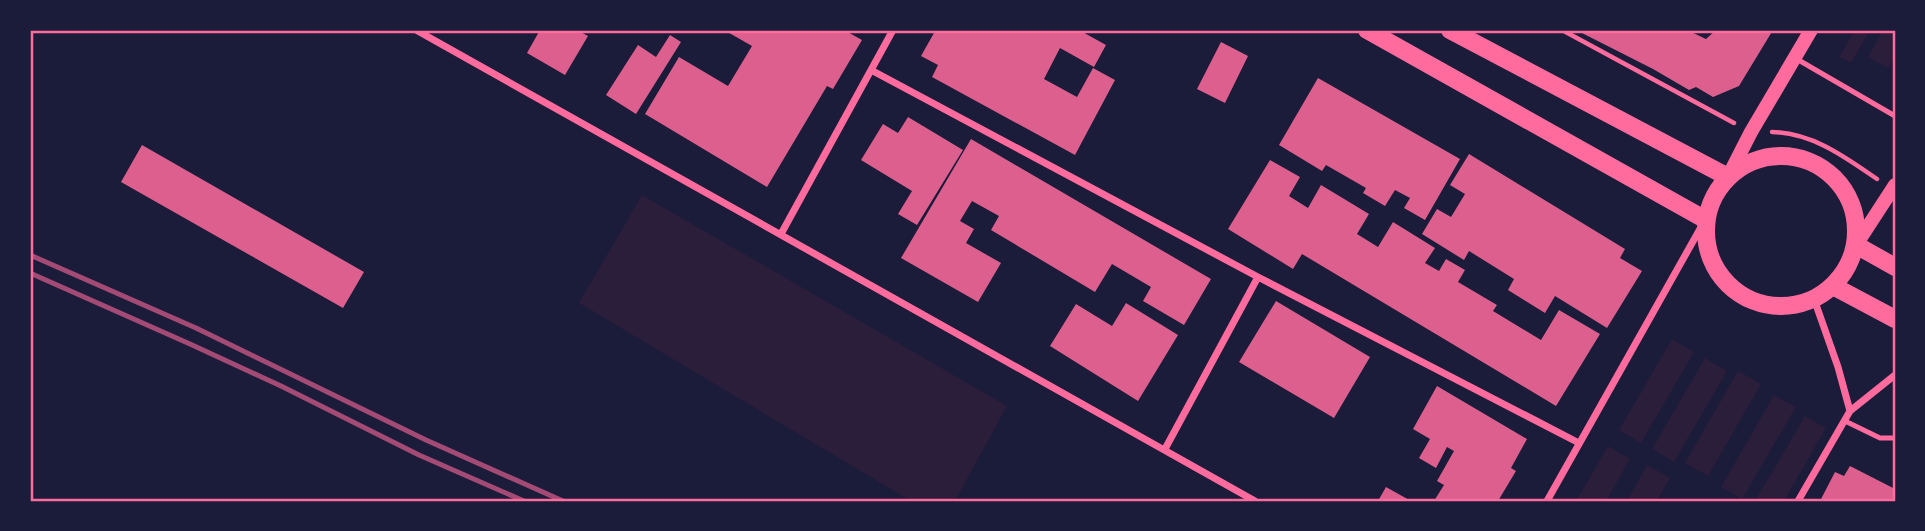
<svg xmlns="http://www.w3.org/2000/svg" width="1925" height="531" font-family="'Libre Baskerville',serif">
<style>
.green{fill:#2a1e3b}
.building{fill:#dd5f8e}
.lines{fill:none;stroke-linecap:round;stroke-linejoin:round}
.path{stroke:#ff6b9d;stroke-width:4.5}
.service{stroke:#ff6b9d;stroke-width:5}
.minor{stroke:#ff6b9d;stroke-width:7}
.secondary{stroke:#ff6b9d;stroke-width:14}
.primary{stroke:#ff6b9d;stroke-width:18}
.rail{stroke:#a44b75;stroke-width:5}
.neatline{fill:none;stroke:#ff6b9d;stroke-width:2.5}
</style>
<rect width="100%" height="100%" fill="#1b1b3a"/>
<path class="green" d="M1855 30H1870L1851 63 1839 57Z
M1883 30H1895V55L1888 68 1868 57Z
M642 195 1007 406 955 501H911L579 303Z
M1672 339 1694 352 1641 443 1619 430Z
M1705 358 1727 371 1674 462 1652 449Z
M1738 371 1761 384 1708 476 1685 463Z
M1774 395 1796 407 1742 499 1721 487Z
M1805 416 1826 428 1784 501H1755Z
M1608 446 1630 459 1606 501H1576Z
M1647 465 1670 478 1657 501H1627Z"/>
<path class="building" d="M540 30H577L588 36 565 75 527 53Z
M724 30H844L862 40 833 89 827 86 767 187 645 114 679 57 728 86 752 46Z
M928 30H1079L1106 45 1094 67 1060 48 1044 79 1077 97 1093 68 1115 80 1075 155 932 77 938 65 921 56 934 33Z
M1576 30H1687L1706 39 1716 30H1773L1739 86 1713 97 1696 87 1689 90 1653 69Z
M670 35 681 42 636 114 606 95 638 45 656 57Z
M1221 42 1248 56 1225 103 1197 89Z
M1318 78 1460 159 1425 220 1404 208 1410 198 1395 190 1385 206 1363 193 1366 188 1326 165 1322 171 1279 145Z
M908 117 963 150 917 225 898 214 912 191 861 160 883 124 898 133Z
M971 139 1211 279 1184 325 1143 301 1151 287 1112 264 1095 292 991 230 999 216 972 201 960 221 974 229 966 243 1001 263 978 302 901 258Z
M142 145 364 272 343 308 121 182Z
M1469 154 1625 249 1620 258 1642 271 1607 328 1555 296 1545 313 1508 290 1514 279 1469 251 1464 260 1422 234 1437 209 1451 217 1465 194 1450 185Z
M1270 160 1300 177 1289 196 1308 208 1321 185 1369 214 1357 234 1378 247 1393 222 1435 248 1425 263 1439 271 1446 259 1465 270 1458 282 1497 305 1493 311 1541 340 1559 310 1600 334 1556 406 1302 254 1293 269 1228 229Z
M1276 301 1370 357 1334 418 1239 362Z
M1126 303 1178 335 1138 401 1050 346 1076 304 1112 326Z
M1437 386 1527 439 1511 468 1516 471 1498 501H1434L1444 485 1437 481 1454 451 1447 447 1436 468 1419 458 1430 439 1413 429Z
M1850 466 1895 489V501H1820L1835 472 1844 476Z
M1386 487 1411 501H1378Z"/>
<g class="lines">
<path class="path" d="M1562 30 1734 123
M1772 132C1813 133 1845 157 1877 179"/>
<path class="service" d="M1795 58 1895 116
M1845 421 1880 438H1895"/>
<path class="minor" d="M416 30 1255 501
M871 70 1258 277 1579 443
M781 234 893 30
M1850 411 1895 375
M1165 449 1258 277
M1547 501 1705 220
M1798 501 1850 411 1838 367 1814 299"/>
<path class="secondary" d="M1728 177 1751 132 1811 30
M1856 245 1895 185"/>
<path class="primary" d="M1367 30 1706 220
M1450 30 1728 177
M1706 231a75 75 0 1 1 150 0a75 75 0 1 1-150 0Z
M1856 245 1895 267
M1833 286 1895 319"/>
<path class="rail" d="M30 255 196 328 426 440 563 501
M30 273 190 344 281 386 419 455 524 501"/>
</g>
<rect width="1925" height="531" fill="none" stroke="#1b1b3a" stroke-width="63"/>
<rect x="32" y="32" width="1862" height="468" class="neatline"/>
</svg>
